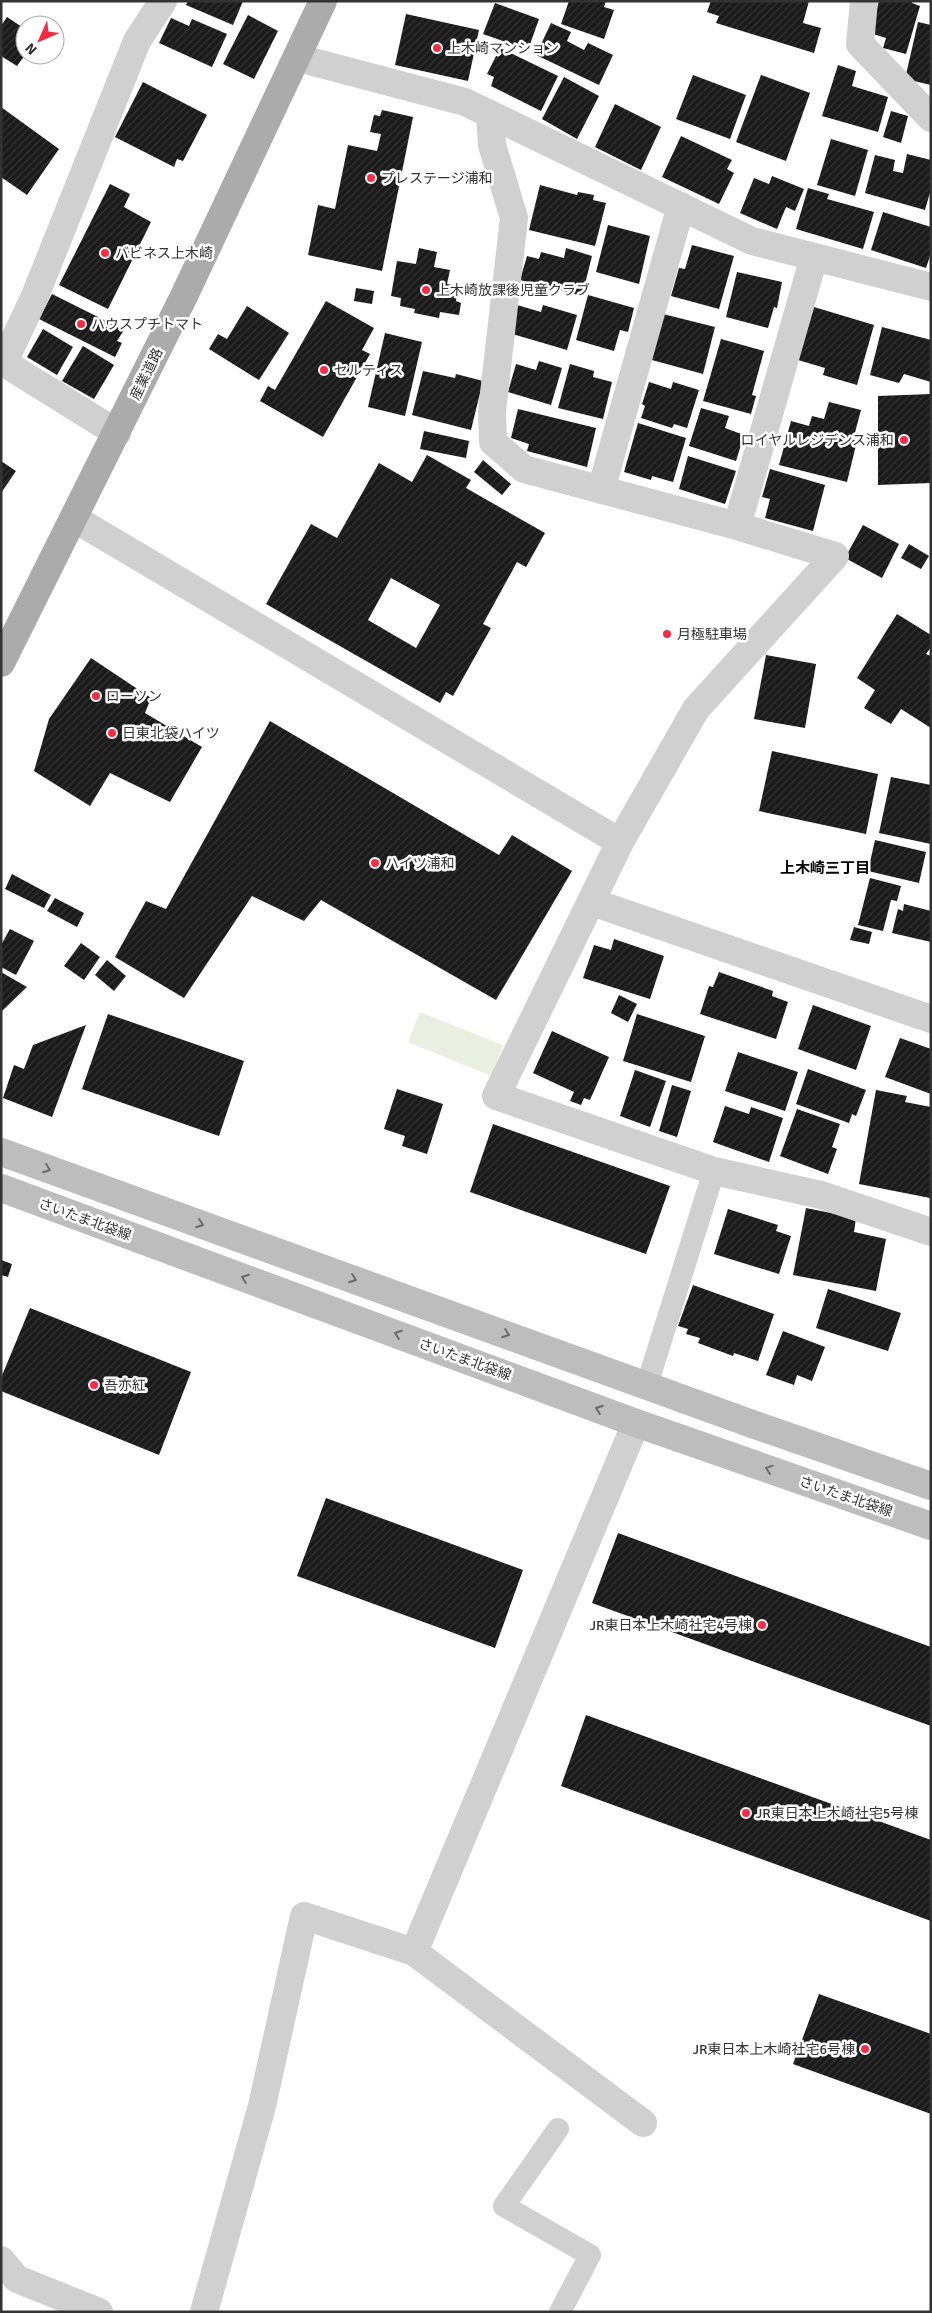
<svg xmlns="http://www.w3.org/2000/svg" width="932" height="2313" font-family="Signika,'Noto Sans JP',sans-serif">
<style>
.green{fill:#eaf0e1}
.building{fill:url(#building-hatch);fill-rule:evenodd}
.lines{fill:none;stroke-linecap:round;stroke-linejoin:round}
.service{stroke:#d0d0d0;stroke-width:22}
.minor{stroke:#d0d0d0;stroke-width:28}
.secondary{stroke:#bdbdbd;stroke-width:28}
.primary{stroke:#ababab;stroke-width:28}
.oneway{stroke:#6a6a6a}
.poi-dot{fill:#f12e46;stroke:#fff;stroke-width:2}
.labels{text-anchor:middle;stroke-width:5;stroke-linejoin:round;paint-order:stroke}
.poi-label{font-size:14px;fill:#333;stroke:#fff;text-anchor:start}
.street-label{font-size:14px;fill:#333;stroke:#fff}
.neighbourhood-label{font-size:15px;font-weight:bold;fill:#000;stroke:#fff}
</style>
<defs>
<pattern id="building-hatch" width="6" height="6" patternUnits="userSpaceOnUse" patternTransform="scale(1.25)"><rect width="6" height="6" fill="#1a1a1a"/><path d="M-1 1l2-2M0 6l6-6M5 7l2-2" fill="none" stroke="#333"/></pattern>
</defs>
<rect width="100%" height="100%" fill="#fff"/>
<path class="green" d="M420 1012 503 1045 491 1076 408 1042Z"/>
<path class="building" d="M188 1H243L233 25 186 5Z
M569 1H606L604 7 614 10 604 39 561 24Z
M711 1H809L803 23 821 28 814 53 716 23 719 16 707 12Z
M879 1H912V3L920 6 906 54 883 48 886 38 870 33Z
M495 3 539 19 528 50 483 34Z
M406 14 479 30 468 81 395 65Z
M248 15 278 31 254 79 223 64Z
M7 17 25 29V55L17 66 1 56V26Z
M171 18 189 26 192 19 227 34 212 67 159 43Z
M918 22 931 25V85L905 79Z
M551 23 571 32 567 41 584 50 588 43 613 55 599 85 536 55Z
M500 48 558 76 541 111 491 86 494 77 487 74Z
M838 65 856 71 852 86 888 97 878 132 822 116Z
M693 75 746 95 730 139 676 119Z
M761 75 810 93 786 161 736 142Z
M564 77 599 96 577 139 542 119Z
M143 82 207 115 183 161 177 159 174 167 115 137Z
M615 104 661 127 641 170 595 147Z
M1 107 59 149 27 195 1 177Z
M382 110 413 117 382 271 308 255 318 205 335 209 348 145 377 151 381 134 370 132 374 115 380 116Z
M891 111 908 116 901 143 883 137Z
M681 136 732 160 727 169 734 173 719 204 662 177Z
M831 139 868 150 855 196 817 185Z
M907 154 931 160V189L925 210 865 193 875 155 895 160 893 171 903 173Z
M772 176 804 189 795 211 786 207 777 229 740 213 754 178 769 184Z
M110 184 130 194 124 207 151 222 108 309 59 285Z
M540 185 577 195 578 192 594 195 593 200 606 203 595 246 529 230Z
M808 188 829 194 827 199 874 212 863 249 796 229Z
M883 212 931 227V253L926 268 871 250Z
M608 225 650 236 639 284 596 272Z
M692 245 734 256 719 309 671 296 679 268 685 269Z
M419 248 437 252 434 267 450 270 447 284 458 286 456 301 461 303 459 315 440 312 439 318 414 313 415 309 400 306 401 298 391 296 397 261 416 264Z
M566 248 592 256 582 296 520 280 527 256 539 259 541 252 564 258Z
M737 272 782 282 777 308 774 307 768 328 726 317Z
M356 288 374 291 372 304 354 301Z
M52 294 124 330 117 341 122 343 115 357 39 319Z
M588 295 634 308 628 332 620 330 614 351 576 340Z
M326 301 374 328 362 350 370 354 323 437 260 401 268 386 275 390Z
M517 305 541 312 543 305 577 315 567 350 509 333Z
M247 306 289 333 259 380 209 349 218 334 227 339Z
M814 307 874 325 857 385 823 375 825 368 798 360Z
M663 314 715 327 703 374 652 360Z
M882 327 931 340V382L904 374 899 383 870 375Z
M43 329 73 347 57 375 27 357Z
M385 333 422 342 405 416 368 407Z
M721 339 764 351 752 395 756 396 751 414 703 401Z
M83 346 114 365 94 399 62 381Z
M539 361 562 368 551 405 508 392 516 364 536 370Z
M570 364 594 371 593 377 612 382 603 419 558 408Z
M423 371 455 378 456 374 483 381 471 430 412 415Z
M649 382 671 389 673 382 699 390 687 428 674 424 672 428 641 418 645 406 642 404Z
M931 394V483L878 485V396Z
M829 402 861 410 853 440 857 441 847 482 779 465 791 421 809 426 812 416 824 419Z
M701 408 729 416 725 428 744 435 736 461 689 446Z
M518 409 596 428 587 467 527 451 529 444 511 438Z
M638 423 686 438 673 482 652 476 651 480 624 472Z
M424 431 469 441 466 458 420 449Z
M427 455 471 480 466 488 545 533 526 567 517 562 483 624 491 628 453 696 446 692 440 703 266 604 311 524 337 538 379 463 412 482ZM391 578 440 605 416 648 368 620Z
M688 456 736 471 725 504 679 489Z
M483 460 511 484 502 495 474 472Z
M1 461 16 471 1 493Z
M770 469 825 485 813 531 765 518 770 499 762 497Z
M863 525 899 544 882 578 845 558Z
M909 544 929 556 921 569 901 558Z
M897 614 931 635V647L926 654 931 656V728L901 709 891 724 864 708 875 690 857 678Z
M766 655 816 664 805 728 754 719Z
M91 658 151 698 145 713 202 747 170 802 110 773 90 806 34 771 49 719Z
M270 721 499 855 512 835 572 871 496 1000 321 900 304 921 252 896 184 998 115 957 146 901 166 909Z
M772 751 878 774 866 834 759 811Z
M891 777 931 785V844L879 833Z
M875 840 926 852 919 883 868 871Z
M12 874 51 895 44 908 5 889Z
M870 878 901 886 897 901 891 900 883 931 858 925Z
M55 898 84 913 77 927 47 911Z
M904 904 931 911V942L892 933 898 909 903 911Z
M854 927 872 932 869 944 850 940Z
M10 929 34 941 16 975 1 967V945Z
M614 939 664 956 650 999 583 978 594 945 611 950Z
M81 943 100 957 84 980 64 966Z
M107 960 126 976 114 991 95 975Z
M1 972 27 987 1 1012Z
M719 972 773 991 772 996 788 1002 776 1039 700 1014 709 986 713 987Z
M619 995 637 1004 628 1022 611 1013Z
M813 1005 871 1026 856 1070 798 1049Z
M108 1014 244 1061 219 1136 82 1089Z
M637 1014 705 1036 691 1082 623 1061Z
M86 1025 52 1117 3 1098 14 1065 24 1069 33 1045Z
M552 1031 609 1057 590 1100 584 1098 581 1105 570 1101 574 1092 533 1073Z
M900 1038 931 1049V1094L885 1077Z
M738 1052 798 1072 785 1111 725 1091Z
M808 1069 866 1090 856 1116 852 1114 849 1123 796 1104Z
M635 1070 666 1081 650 1127 620 1116Z
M672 1085 691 1091 677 1137 659 1131Z
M397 1089 443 1104 427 1154 402 1146 405 1136 384 1129Z
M876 1090 907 1096 905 1102 931 1107 930 1198 859 1184Z
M725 1106 749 1114 751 1107 783 1118 769 1162 713 1142Z
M797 1109 840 1124 832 1147 837 1149 828 1174 780 1156Z
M493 1124 670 1186 646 1254 470 1192Z
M806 1208 856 1218 854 1232 886 1239 876 1291 793 1275Z
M728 1209 778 1225 776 1231 791 1236 779 1274 714 1254Z
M1 1260 12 1264 8 1277 1 1275Z
M693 1285 774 1314 758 1361 734 1353 733 1356 698 1343 700 1338 686 1334 688 1329 678 1326Z
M828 1289 901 1313 888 1351 816 1328Z
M30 1308 191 1372 159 1455 1 1391V1378Z
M783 1331 825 1347 812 1381 797 1375 794 1385 766 1375Z
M326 1498 523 1570 495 1648 297 1576Z
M618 1533 931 1647V1726L592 1603Z
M586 1715 931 1840V1921L561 1786Z
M819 1994 931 2034V2114L793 2064Z"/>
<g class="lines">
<path class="service" d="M647 1385 714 1171
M558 2129 504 2206 590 2255 560 2312"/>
<path class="minor" d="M864 1 860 44 931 118
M298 58 465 102 752 241 931 287
M490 114 492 145 514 218 492 411 493 442 524 469 737 526 835 556 696 709 620 842
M1 361 117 433
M4 362 35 296 137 41 163 1
M601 490 681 206
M75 519 620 842 496 1096 714 1171 821 1195 931 1232
M737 526 814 257
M592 902 931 1019
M414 1952 636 1423
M1 2260 17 2279 99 2312
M204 2312 262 2106 304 1916 414 1952 643 2123"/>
<path class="secondary" d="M1 1152 755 1425 931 1486
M1 1188 636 1423 931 1526"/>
<path class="primary" d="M1 663 184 296 323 1"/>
</g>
<defs><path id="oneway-chevron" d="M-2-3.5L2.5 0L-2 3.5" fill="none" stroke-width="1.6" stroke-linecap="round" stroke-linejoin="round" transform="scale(1.25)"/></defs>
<g class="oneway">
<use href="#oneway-chevron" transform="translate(47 1169) rotate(20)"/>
<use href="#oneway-chevron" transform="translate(200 1224) rotate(20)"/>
<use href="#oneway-chevron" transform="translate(245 1278) rotate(-160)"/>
<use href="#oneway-chevron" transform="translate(353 1279) rotate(20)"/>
<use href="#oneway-chevron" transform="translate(398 1334) rotate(-160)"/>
<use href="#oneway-chevron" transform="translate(506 1334) rotate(20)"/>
<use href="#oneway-chevron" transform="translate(599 1409) rotate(-160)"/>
<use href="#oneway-chevron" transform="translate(769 1469) rotate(-161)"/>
</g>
<g class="poi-dot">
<circle cx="437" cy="48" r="5"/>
<circle cx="371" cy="178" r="5"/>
<circle cx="105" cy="253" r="5"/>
<circle cx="426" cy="290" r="5"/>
<circle cx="81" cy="324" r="5"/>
<circle cx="324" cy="370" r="5"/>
<circle cx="904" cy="440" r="5"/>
<circle cx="667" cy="634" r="5"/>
<circle cx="96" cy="696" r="5"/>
<circle cx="112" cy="733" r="5"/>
<circle cx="375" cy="863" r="5"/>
<circle cx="94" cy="1385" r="5"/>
<circle cx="762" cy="1625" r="5"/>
<circle cx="746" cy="1813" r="5"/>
<circle cx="865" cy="2049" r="5"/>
</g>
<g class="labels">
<g class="poi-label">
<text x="447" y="53">上木崎マンション</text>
<text x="381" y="183">プレステージ浦和</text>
<text x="115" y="258">バビネス上木崎</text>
<text x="436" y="295">上木崎放課後児童クラブ</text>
<text x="91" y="329">ハウスプチトマト</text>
<text x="334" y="375">セルティス</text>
<text x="894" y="445" text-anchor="end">ロイヤルレジデンス浦和</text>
<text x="677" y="639">月極駐車場</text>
<text x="106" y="701">ローソン</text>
<text x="122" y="738">日東北袋ハイツ</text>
<text x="385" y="868">ハイツ浦和</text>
<text x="104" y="1390">吾亦紅</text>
<text x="752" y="1630" text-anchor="end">JR東日本上木崎社宅4号棟</text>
<text x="756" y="1818">JR東日本上木崎社宅5号棟</text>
<text x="855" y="2054" text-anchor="end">JR東日本上木崎社宅6号棟</text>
</g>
<g class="street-label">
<text transform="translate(146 374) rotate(-64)" y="5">産業道路</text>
<text transform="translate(85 1219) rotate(20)" y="5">さいたま北袋線</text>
<text transform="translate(465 1359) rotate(20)" y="5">さいたま北袋線</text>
<text transform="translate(846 1496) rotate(19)" y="5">さいたま北袋線</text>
</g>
<g class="neighbourhood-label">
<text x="825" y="873">上木崎三丁目</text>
</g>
</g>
<rect width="932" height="2313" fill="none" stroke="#333333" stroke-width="5"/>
<g transform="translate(40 40) rotate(225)"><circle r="24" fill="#ffffff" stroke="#adadad"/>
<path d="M0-4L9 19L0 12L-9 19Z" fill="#f12e46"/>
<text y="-8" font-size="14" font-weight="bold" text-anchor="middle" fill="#333333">N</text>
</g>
</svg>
